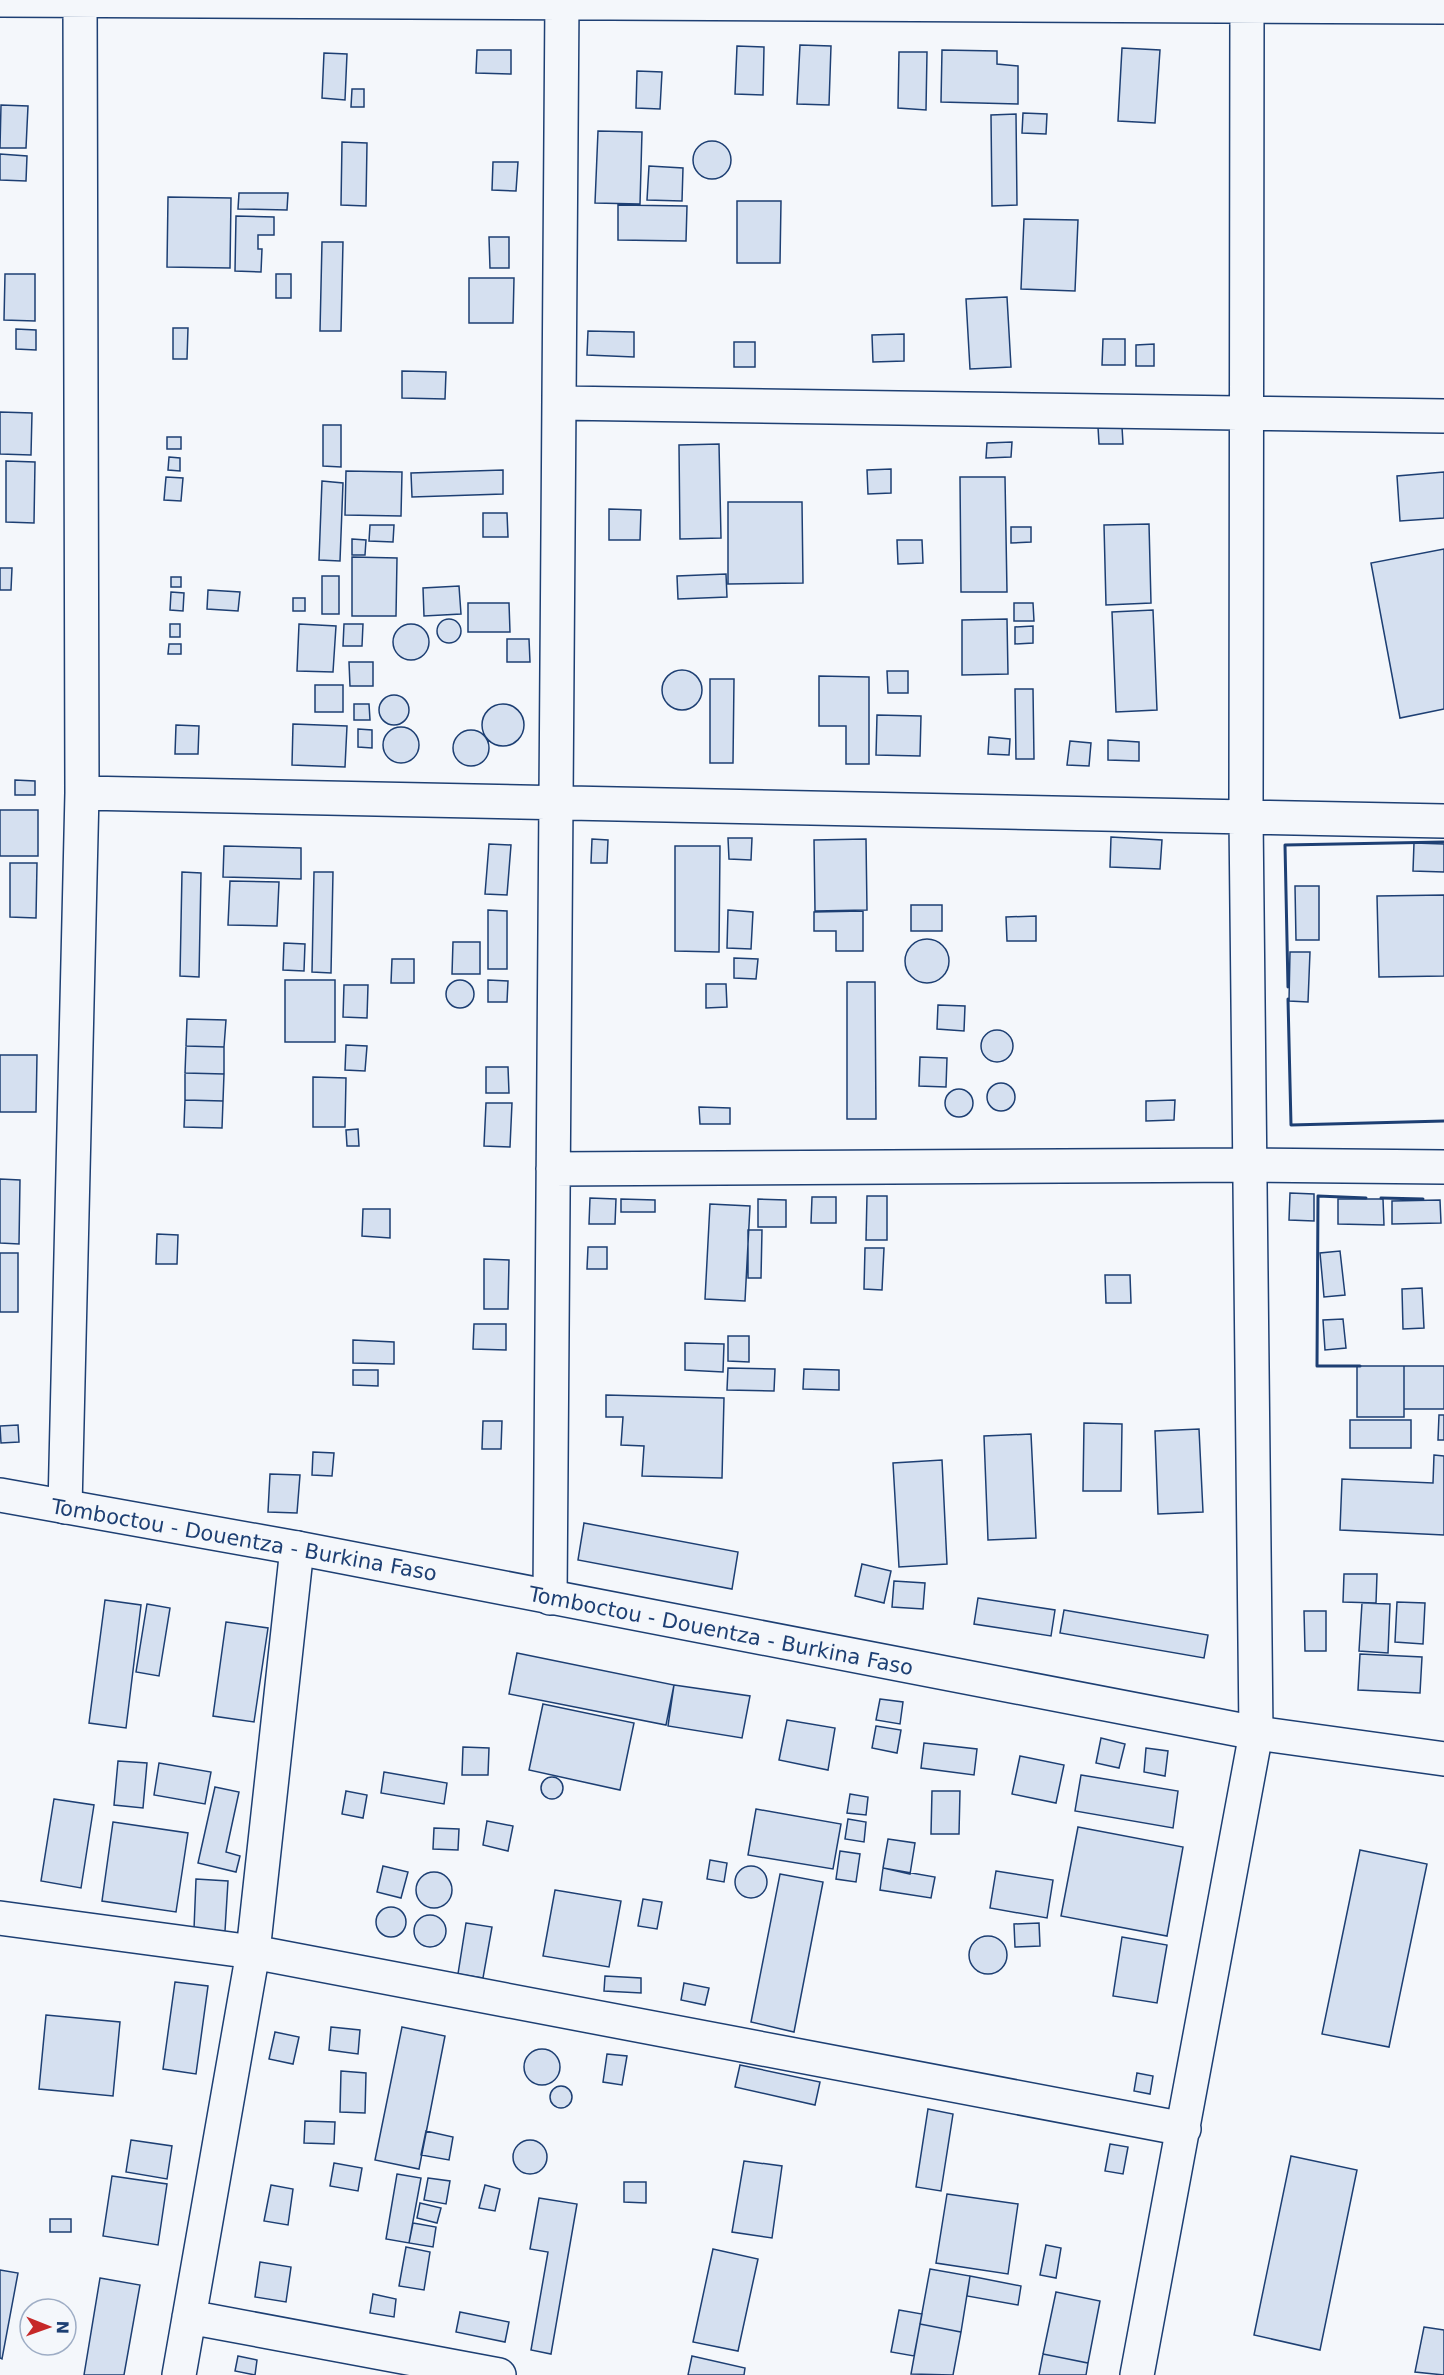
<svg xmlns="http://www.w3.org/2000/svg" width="1444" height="2375" font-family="'DejaVu Sans',sans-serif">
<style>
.building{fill:#d5e0f0;stroke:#1d3f73;stroke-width:1.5}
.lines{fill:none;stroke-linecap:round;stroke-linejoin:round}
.minor-casing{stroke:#1d3f73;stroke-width:36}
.major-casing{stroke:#1d3f73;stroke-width:36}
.minor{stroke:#f4f7fb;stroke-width:33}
.major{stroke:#f4f7fb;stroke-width:33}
.wall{stroke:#1d3f73;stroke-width:3}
.labels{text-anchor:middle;stroke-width:4.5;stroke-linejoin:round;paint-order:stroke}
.street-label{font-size:21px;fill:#1d3f73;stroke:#f4f7fb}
</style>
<rect width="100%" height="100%" fill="#f4f7fb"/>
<path class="building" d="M800 45 831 46 829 105 797 104Z
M737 46 764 47 763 95 735 94Z
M1122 48 1160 50 1155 123 1118 121Z
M477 50H511V74L476 73Z
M942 50 997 51V64L1018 66V104L941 102Z
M899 52H927L926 110 898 108Z
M324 53 347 54 345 100 322 98Z
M637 71 662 72 660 109 636 108Z
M352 89H364V107H351Z
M1 105 28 106 26 148H0Z
M1023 113 1047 114 1046 134 1022 133Z
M1016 114 1017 205 992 206 991 115Z
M598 131 642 132 640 204 595 203Z
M693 160a19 19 0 1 1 38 0a19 19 0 1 1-38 0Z
M342 142 367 143 366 206 341 205Z
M0 154 27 156 26 181 0 180Z
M493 162H518L516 191 492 190Z
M649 166 683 168 682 201 647 200Z
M239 193H288L287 210 238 209Z
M168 197 231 198 230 268 167 267Z
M737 201H781L780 263H737Z
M618 205 687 206 686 241 618 240Z
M236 216 274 217V235H258V249H262L261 272 235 271Z
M1024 219 1078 220 1075 291 1021 289Z
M489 237H509V268H490Z
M322 242H343L341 331H320Z
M5 274H35V321L4 320Z
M276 274H291V298H276Z
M469 278H514L513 323H469Z
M1007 297 1011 367 970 369 966 299Z
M173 328H188L187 359H173Z
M16 329 36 330V350L16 349Z
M588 331 634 332V357L587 355Z
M904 334V361L873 362 872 335Z
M1103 339H1125V365H1102Z
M734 342H755V367H734Z
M1154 344V366H1136V345Z
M402 371 446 372 445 399 402 398Z
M0 412 32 413 31 455 0 454Z
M323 425H341V467L323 466Z
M1098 427H1122L1123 444H1099Z
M167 437H181V449H167Z
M1012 442 1011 457 986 458 987 443Z
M719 444 721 538 680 539 679 445Z
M169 457 180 458V471L168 470Z
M6 461 35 462 34 523 6 522Z
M891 469V493L868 494 867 470Z
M503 470V494L412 497 411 473Z
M346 471 402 472 401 516 345 515Z
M1444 472V518L1400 521 1397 476Z
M166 477 183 478 181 501 164 500Z
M960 477H1005L1007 592H961Z
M322 481 343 483 340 561 319 560Z
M728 502H802L803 583 728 584Z
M609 509 641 510 640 540H609Z
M483 513H507L508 537H483Z
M1149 524 1151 603 1106 605 1104 525Z
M370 525H394L393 542 369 541Z
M1011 527H1031V542L1011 543Z
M352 539 366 540 365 555H352Z
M897 540H922L923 563 898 564Z
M1444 549V709L1400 718 1371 563Z
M352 557 397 558 396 616H352Z
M0 568H12L11 590H0Z
M726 574 727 597 678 599 677 576Z
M322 576H339V614H322Z
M171 577H181V587H171Z
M459 586 461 614 424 616 423 588Z
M208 590 240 592 238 611 207 609Z
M171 592 184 593 183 611 170 610Z
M293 598H305V611H293Z
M468 603H509L510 632H468Z
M1014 603H1033L1034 621H1014Z
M1153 610 1157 710 1116 712 1112 612Z
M437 631a12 12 0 1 1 24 0a12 12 0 1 1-24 0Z
M1007 619 1008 674 962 675V620Z
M393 642a18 18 0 1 1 36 0a18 18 0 1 1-36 0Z
M170 624H180V637H170Z
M299 624 336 626 333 672 297 671Z
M344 624H363L362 646H343Z
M1033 626V643L1015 644V627Z
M507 639H529L530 662H507Z
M169 644H181V654H168Z
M349 662H373V686H350Z
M662 690a20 20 0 1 1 40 0a20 20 0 1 1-40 0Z
M887 671H908V693H888Z
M819 676 869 677V764H846V726H819Z
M710 679H734L733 763H710Z
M315 685H343V712H315Z
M1015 689H1033L1034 759H1016Z
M379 710a15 15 0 1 1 30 0a15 15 0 1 1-30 0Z
M354 704H369L370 720H354Z
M482 725a21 21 0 1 1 42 0a21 21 0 1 1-42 0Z
M877 715 921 716 920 756 876 755Z
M293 724 347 726 345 767 292 765Z
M176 725 199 726 198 754H175Z
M383 745a18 18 0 1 1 36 0a18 18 0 1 1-36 0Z
M358 729 372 730V748L358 747Z
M453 748a18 18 0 1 1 36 0a18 18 0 1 1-36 0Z
M989 737 1010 739 1009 755 988 754Z
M1108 740 1139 742V761L1108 760Z
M1070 741 1091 743 1089 766 1067 765Z
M15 780 35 781V795H15Z
M0 810H38V856H0Z
M1111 837 1162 840 1160 869 1110 867Z
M728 838H752L751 860 729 859Z
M592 839 608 840 607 863H591Z
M866 839 867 910 815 911 814 840Z
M1414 843 1444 844V872L1413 871Z
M489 844 511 845 507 895 485 894Z
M224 846 301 848V879L223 877Z
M675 846H720L719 952 675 951Z
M10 863H37L36 918 10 917Z
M182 872 201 873 199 977 180 976Z
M314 872H333L331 973 312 972Z
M230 881 279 882 277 926 228 925Z
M1295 886H1319V940H1296Z
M1444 895V976L1379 977 1377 896Z
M911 905H942V931H911Z
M488 910 507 911V969H488Z
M728 910 753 912 751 949 727 948Z
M863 911V951H836V931H814V912Z
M1036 916V941H1007L1006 917Z
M905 961a22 22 0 1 1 44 0a22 22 0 1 1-44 0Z
M453 942H480V974H452Z
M284 943 305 944 304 971 283 970Z
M1290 952H1310L1308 1002 1289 1001Z
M734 958 758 959 756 979 734 978Z
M392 959H414V983H391Z
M285 980H335V1042H285Z
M488 980 508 981 507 1002H488Z
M446 994a14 14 0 1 1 28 0a14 14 0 1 1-28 0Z
M847 982H875L876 1119H847Z
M706 984H726L727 1007 706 1008Z
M344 985H368L367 1018 343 1017Z
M938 1005 965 1006 964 1031 937 1029Z
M187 1019 226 1020 224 1047 186 1046Z
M981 1046a16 16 0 1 1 32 0a16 16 0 1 1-32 0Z
M346 1045 367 1046 365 1071 345 1070Z
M186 1046 224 1047V1074L185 1073Z
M0 1055H37L36 1112H0Z
M920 1057 947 1058 946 1087 919 1086Z
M486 1067H508L509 1093H486Z
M185 1073 224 1074 223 1101 185 1100Z
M313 1077 346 1078 345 1127H313Z
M987 1097a14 14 0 1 1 28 0a14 14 0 1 1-28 0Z
M945 1103a14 14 0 1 1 28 0a14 14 0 1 1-28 0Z
M185 1100 223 1101 222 1128 184 1127Z
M1175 1100 1174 1120 1146 1121V1101Z
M486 1103H512L510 1147 484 1146Z
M699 1107 730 1108V1124H700Z
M358 1129 359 1146H347L346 1130Z
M0 1179 20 1180 19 1244 0 1243Z
M1290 1193 1314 1194V1221L1289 1220Z
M867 1196H887V1240H866Z
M812 1197H836V1223H811Z
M590 1198 616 1199 615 1224H589Z
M621 1199 655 1200V1212H621Z
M758 1199 786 1200V1227H758Z
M1338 1199H1383L1384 1225 1338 1224Z
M1440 1200 1441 1223 1392 1224V1201Z
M710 1204 750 1206 745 1301 705 1299Z
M363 1209H390V1238L362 1236Z
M748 1230H762L761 1278H748Z
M157 1234 178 1235 177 1264H156Z
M588 1247H607V1269H587Z
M865 1248H884L882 1290 864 1289Z
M1340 1251 1345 1295 1324 1297 1320 1253Z
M0 1253H18V1312H0Z
M484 1259 509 1260 508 1309H484Z
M1105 1275H1130L1131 1303H1106Z
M1422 1288 1424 1328 1403 1329 1402 1289Z
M1343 1319 1346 1348 1325 1350 1323 1320Z
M474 1324H506V1350L473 1349Z
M728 1336H749V1362L728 1361Z
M353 1340 394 1342V1364L353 1363Z
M685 1343 724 1344 723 1372 685 1370Z
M1357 1366H1404V1417H1357Z
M1404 1366H1444V1409H1404Z
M728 1368 775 1369 774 1391 727 1390Z
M804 1369 839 1370V1390L803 1389Z
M353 1370H378V1386L353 1385Z
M606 1395 724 1398 722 1478 642 1476 644 1446 621 1445 623 1417H606Z
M1439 1415H1444V1440H1438Z
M1350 1420H1411V1448H1350Z
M483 1421H502L501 1449H482Z
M1084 1423 1122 1424 1121 1491H1083Z
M18 1425 19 1442 1 1443 0 1426Z
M1199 1429 1203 1512 1158 1514 1155 1431Z
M1031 1434 1036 1538 988 1540 984 1436Z
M313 1452 334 1453 332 1476 312 1475Z
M1434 1455 1444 1456V1535L1340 1530 1342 1479 1433 1483Z
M942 1460 947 1564 899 1567 893 1463Z
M270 1474 300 1475 297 1513 268 1512Z
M584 1523 738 1552 732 1589 578 1560Z
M862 1564 891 1571 884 1603 855 1596Z
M1344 1574H1377L1376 1603 1343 1602Z
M894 1581 925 1583 923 1609 892 1607Z
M978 1598 1055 1610 1051 1636 974 1624Z
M105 1600 141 1605 126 1728 89 1723Z
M1397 1602 1425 1603 1423 1644 1395 1642Z
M1362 1603 1390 1604 1388 1653 1359 1651Z
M147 1604 170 1608 159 1676 136 1672Z
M1064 1610 1208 1635 1204 1658 1060 1633Z
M1304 1611H1326V1651H1305Z
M226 1622 268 1628 254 1722 213 1716Z
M517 1653 674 1685 666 1725 509 1694Z
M1360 1654 1422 1657 1420 1693 1358 1690Z
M674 1685 750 1696 742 1738 668 1726Z
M880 1699 903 1702 900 1724 876 1720Z
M543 1704 634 1723 620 1790 529 1770Z
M787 1720 835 1728 828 1770 779 1760Z
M876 1726 901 1730 897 1753 872 1748Z
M1101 1738 1125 1744 1119 1768 1096 1763Z
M924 1743 977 1749 974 1775 921 1768Z
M463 1747 489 1748 488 1775H462Z
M1146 1748 1168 1751 1165 1776 1144 1772Z
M1020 1756 1064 1765 1056 1803 1012 1794Z
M118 1761 147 1763 143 1808 114 1805Z
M159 1763 211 1772 205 1804 154 1795Z
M384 1772 447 1783 444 1804 381 1793Z
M1081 1775 1178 1791 1173 1828 1075 1811Z
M541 1788a11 11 0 1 1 22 0a11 11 0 1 1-22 0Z
M215 1787 239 1792 226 1852 240 1856 236 1872 198 1863Z
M346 1791 367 1795 363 1818 342 1814Z
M932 1791H960L959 1834H931Z
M850 1794 868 1797 866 1815 847 1813Z
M54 1799 94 1805 81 1888 41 1881Z
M756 1809 841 1824 833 1869 748 1855Z
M848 1819 866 1822 864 1842 845 1839Z
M487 1821 513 1826 508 1851 483 1845Z
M113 1822 188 1833 176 1912 102 1901Z
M1078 1827 1183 1847 1167 1936 1061 1916Z
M434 1828 459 1829 458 1850 433 1849Z
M888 1839 915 1843 910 1874 883 1868Z
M1360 1850 1427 1864 1389 2047 1322 2034Z
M840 1851 860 1854 856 1882 836 1879Z
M710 1860 727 1863 724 1882 707 1879Z
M735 1882a16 16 0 1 1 32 0a16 16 0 1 1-32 0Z
M383 1866 408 1872 401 1898 377 1892Z
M883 1868 935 1877 931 1898 880 1890Z
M996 1871 1053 1880 1047 1918 990 1908Z
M416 1890a18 18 0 1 1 36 0a18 18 0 1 1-36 0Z
M780 1874 823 1882 794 2032 751 2022Z
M196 1879 228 1881 225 1931 194 1929Z
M555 1890 621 1901 609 1967 543 1956Z
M643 1899 662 1902 657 1929 638 1926Z
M376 1922a15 15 0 1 1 30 0a15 15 0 1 1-30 0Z
M414 1931a16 16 0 1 1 32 0a16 16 0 1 1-32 0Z
M466 1923 492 1927 483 1978 458 1974Z
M1039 1923 1040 1946 1015 1947 1014 1924Z
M969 1955a19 19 0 1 1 38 0a19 19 0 1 1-38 0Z
M1122 1937 1167 1945 1157 2003 1113 1996Z
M605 1976 641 1978V1993L604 1991Z
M175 1982 208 1986 196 2074 163 2069Z
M684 1983 709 1988 705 2005 681 2000Z
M46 2015 120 2022 113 2096 39 2089Z
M331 2027 360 2030 358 2054 329 2050Z
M402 2027 445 2036 419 2169 375 2160Z
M275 2032 299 2037 293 2064 269 2059Z
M524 2067a18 18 0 1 1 36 0a18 18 0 1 1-36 0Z
M607 2054 627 2056 622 2085 603 2082Z
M740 2065 820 2082 815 2105 735 2087Z
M341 2071 366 2073 365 2113 340 2112Z
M1137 2073 1153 2076 1150 2094 1134 2091Z
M550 2097a11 11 0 1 1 22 0a11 11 0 1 1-22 0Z
M928 2109 953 2114 941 2191 916 2187Z
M305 2121 335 2122 334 2144 304 2143Z
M426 2131 453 2137 449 2160 421 2155Z
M131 2140 172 2146 167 2179 126 2172Z
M513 2157a17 17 0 1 1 34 0a17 17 0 1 1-34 0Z
M1110 2144 1128 2147 1123 2174 1105 2171Z
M1291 2156 1357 2170 1320 2350 1254 2335Z
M744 2161 782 2166 772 2238 732 2232Z
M334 2163 362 2168 358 2191 330 2186Z
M397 2174 421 2178 409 2243 386 2239Z
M112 2176 167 2184 158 2245 103 2236Z
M428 2178 450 2181 446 2204 424 2200Z
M624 2182H646V2203L624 2202Z
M271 2185 293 2189 288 2225 264 2221Z
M485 2185 500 2189 495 2211 479 2208Z
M947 2194 1018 2204 1008 2274 936 2263Z
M539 2198 577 2204 551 2354 531 2350 548 2252 530 2249Z
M420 2203 441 2208 437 2223 417 2218Z
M50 2219H71V2232H50Z
M413 2223 436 2227 433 2247 409 2243Z
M1046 2245 1061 2248 1056 2278 1040 2275Z
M406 2247 430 2252 424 2290 399 2286Z
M713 2249 758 2259 738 2351 693 2342Z
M260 2262 291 2267 286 2302 255 2297Z
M930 2269 970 2276 961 2332 920 2324Z
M0 2270 18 2273 2 2359 0 2358Z
M970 2276 1021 2286 1018 2305 967 2296Z
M100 2278 140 2285 124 2375H84Z
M1056 2292 1100 2301 1088 2363 1043 2354Z
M373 2294 396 2299 394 2317 370 2313Z
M899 2310 922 2314 914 2356 891 2352Z
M460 2312 509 2322 505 2342 456 2332Z
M920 2324 961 2332 953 2375 911 2374Z
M1424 2327 1444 2330V2375L1415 2372Z
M1043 2354 1088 2363 1086 2375H1039Z
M238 2356 257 2360 255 2375 235 2371Z
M692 2356 745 2368 744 2375H688Z"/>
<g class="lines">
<g class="minor-casing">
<path id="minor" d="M0 0 1444 7
M559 403 1444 416
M82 793 1444 821
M553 1169 1250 1165 1444 1167
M65 1507 82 793 80 0
M550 1598 562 0
M0 1918 253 1952 1184 2129
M189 2317 499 2375
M179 2375 253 1952 297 1548
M1137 2375 1256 1733 1246 817 1247 0"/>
</g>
<g class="major-casing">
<path id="major" d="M0 1495 297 1548 1256 1733 1444 1759"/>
</g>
<use href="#minor" class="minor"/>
<use href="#major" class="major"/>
<path class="wall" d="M1288 987 1285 845 1444 842
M1288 999 1291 1125 1444 1121
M1381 1198 1423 1199
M1360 1366H1317L1318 1196 1366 1198"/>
</g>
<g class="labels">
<g class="street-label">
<text transform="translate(244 1540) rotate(10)" y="7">Tomboctou - Douentza - Burkina Faso</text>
<text transform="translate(721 1631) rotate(11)" y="7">Tomboctou - Douentza - Burkina Faso</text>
</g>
</g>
<g transform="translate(48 2327) rotate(91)"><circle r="28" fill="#f4f7fb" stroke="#9eadc5" stroke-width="1.5"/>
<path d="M0-4.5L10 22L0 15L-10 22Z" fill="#c62828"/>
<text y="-9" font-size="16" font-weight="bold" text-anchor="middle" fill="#1d3f73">N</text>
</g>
</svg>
